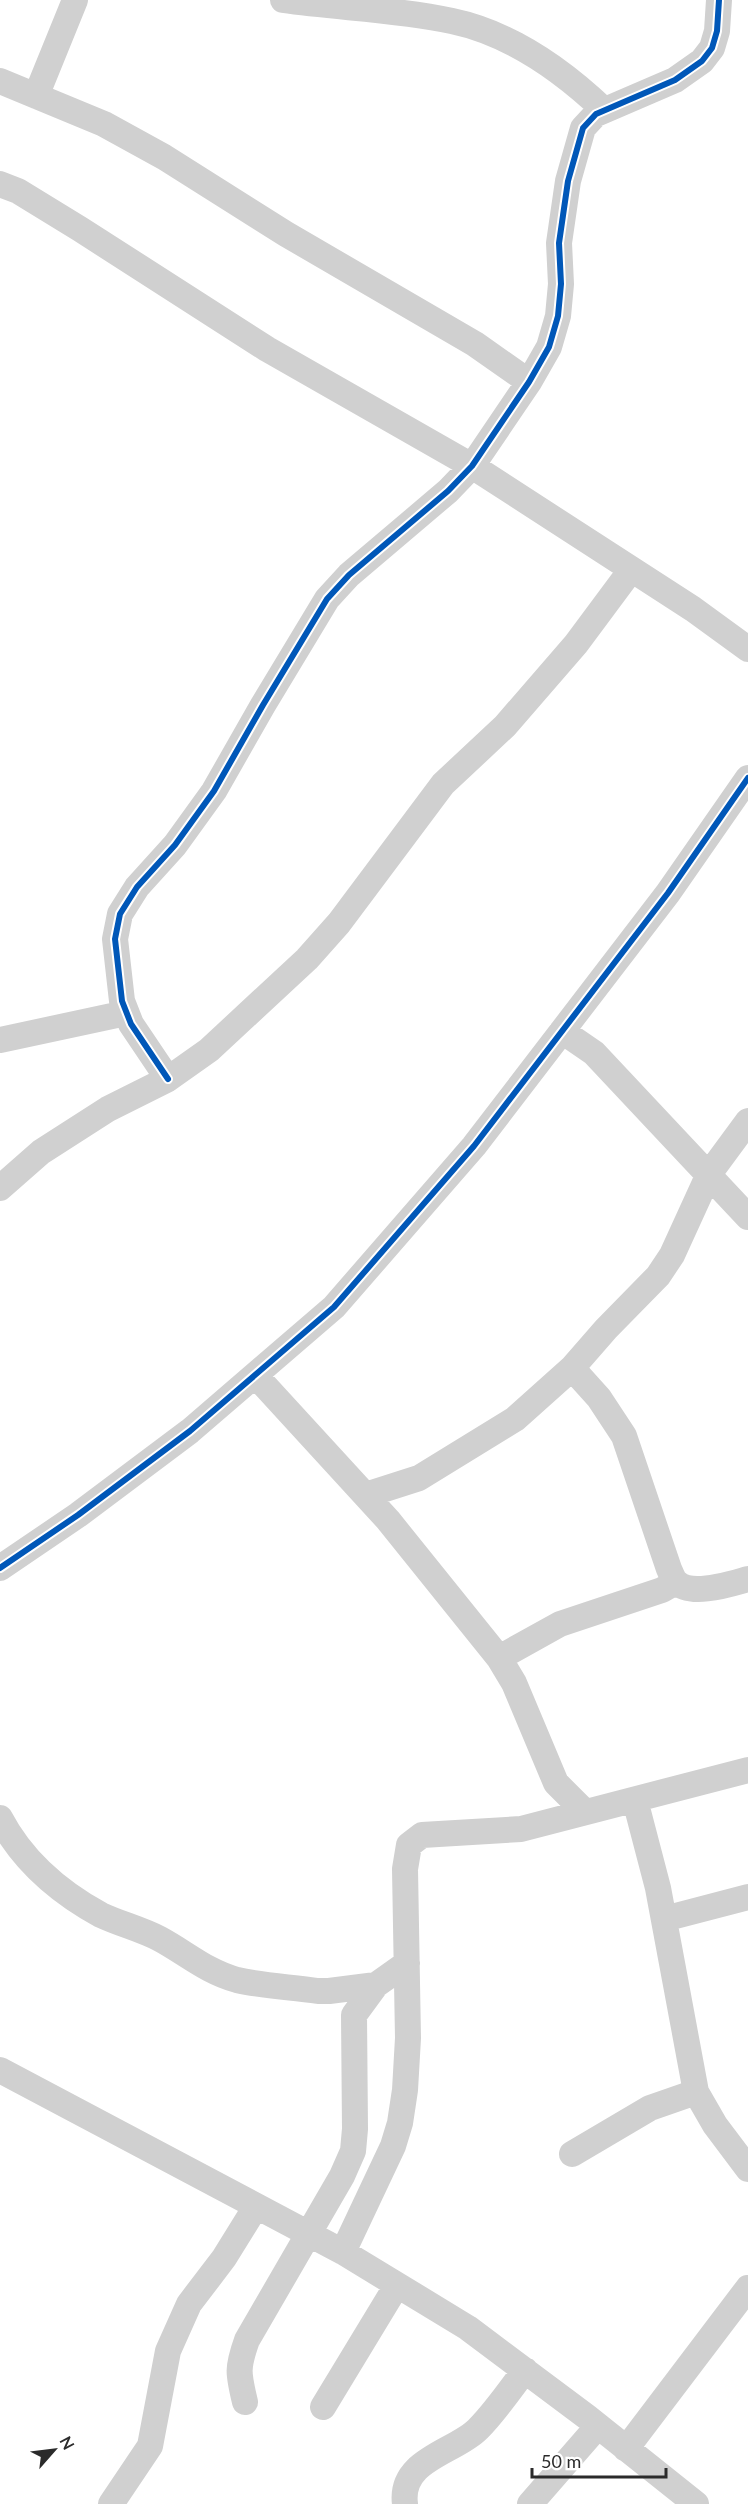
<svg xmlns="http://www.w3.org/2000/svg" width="748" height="2504" font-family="Lato,sans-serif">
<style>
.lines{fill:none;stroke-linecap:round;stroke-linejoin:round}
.minor{stroke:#d0d0d0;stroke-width:26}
.cycleway-casing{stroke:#fff;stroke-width:10}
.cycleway{stroke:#0057b8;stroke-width:6}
</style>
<rect width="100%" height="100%" fill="#fff"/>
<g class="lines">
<path class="minor" d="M283 0C339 8 396 9 452 21 509 33 562 70 604 110
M0 81 104 124 164 157 286 234 475 344 529 382
M36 96 75 0
M0 184 18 191 80 229 267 349 472 466 693 609 748 649
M562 1031 594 1053 748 1217
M0 1040 126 1013
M168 1079 131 1024 122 1001 115 939 120 914 137 887 175 845 214 791 263 705 327 599 349 575 448 491 472 466 529 382 549 347 558 316 561 284 559 243 568 181 583 128 596 114 675 80 702 61 712 48 717 31 719 0
M0 1188 41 1152 108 1109 168 1079 209 1050 307 959 339 923 443 784 505 726 576 644 631 570
M572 1368 599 1398 624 1436 669 1569C671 1573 673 1579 676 1582 691 1597 730 1584 748 1579
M256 1376 388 1520 499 1658 514 1683 556 1783 585 1812
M366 1495 419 1478 515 1419 572 1368 606 1329 658 1276 672 1255 709 1174 748 1121
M0 1568 78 1515 190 1431 334 1307 474 1146 668 893 748 778
M499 1658 560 1624 662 1590 676 1582
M635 1800 658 1888 696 2092 715 2125 748 2169
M0 1818C22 1860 59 1892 101 1915 120 1924 141 1929 160 1939 186 1953 207 1972 237 1980 263 1986 291 1987 318 1991H329L376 1985
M664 1919 748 1897
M0 2070 343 2252 468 2328 587 2417 696 2504
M572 2154 650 2108 696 2092
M343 2252 393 2146 400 2123 405 2090 408 2038 405 1869 409 1845 422 1835 521 1829 748 1770
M245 2402C238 2373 237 2368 247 2340L342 2176 353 2151 355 2129 354 2015 376 1985 407 1963
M323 2407 397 2285
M626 2449 748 2288
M111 2504 150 2446 168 2351 189 2304 224 2258 255 2208
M405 2504C399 2459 456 2452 478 2429 495 2412 510 2390 525 2370
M530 2504 598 2426"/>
<g class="cycleway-casing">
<path id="cycleway" d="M168 1079 131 1024 122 1001 115 939 120 914 137 887 175 845 214 791 263 705 327 599 349 575 448 491 472 466 529 382 549 347 558 316 561 284 559 243 568 181 583 128 596 114 675 80 702 61 712 48 717 31 719 0
M0 1568 78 1515 190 1431 334 1307 474 1146 668 893 748 778"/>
</g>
<use href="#cycleway" class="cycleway"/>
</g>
<g transform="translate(54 2450) rotate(62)" stroke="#ffffff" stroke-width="4.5" paint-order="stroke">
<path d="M0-4.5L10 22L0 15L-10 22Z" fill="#2b2b2b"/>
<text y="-9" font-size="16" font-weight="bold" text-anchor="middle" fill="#2b2b2b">N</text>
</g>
<path d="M532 2468v9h134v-9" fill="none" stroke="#2b2b2b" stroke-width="3"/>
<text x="541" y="2468" font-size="18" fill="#2b2b2b" stroke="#ffffff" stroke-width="4.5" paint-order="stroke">50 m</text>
</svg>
